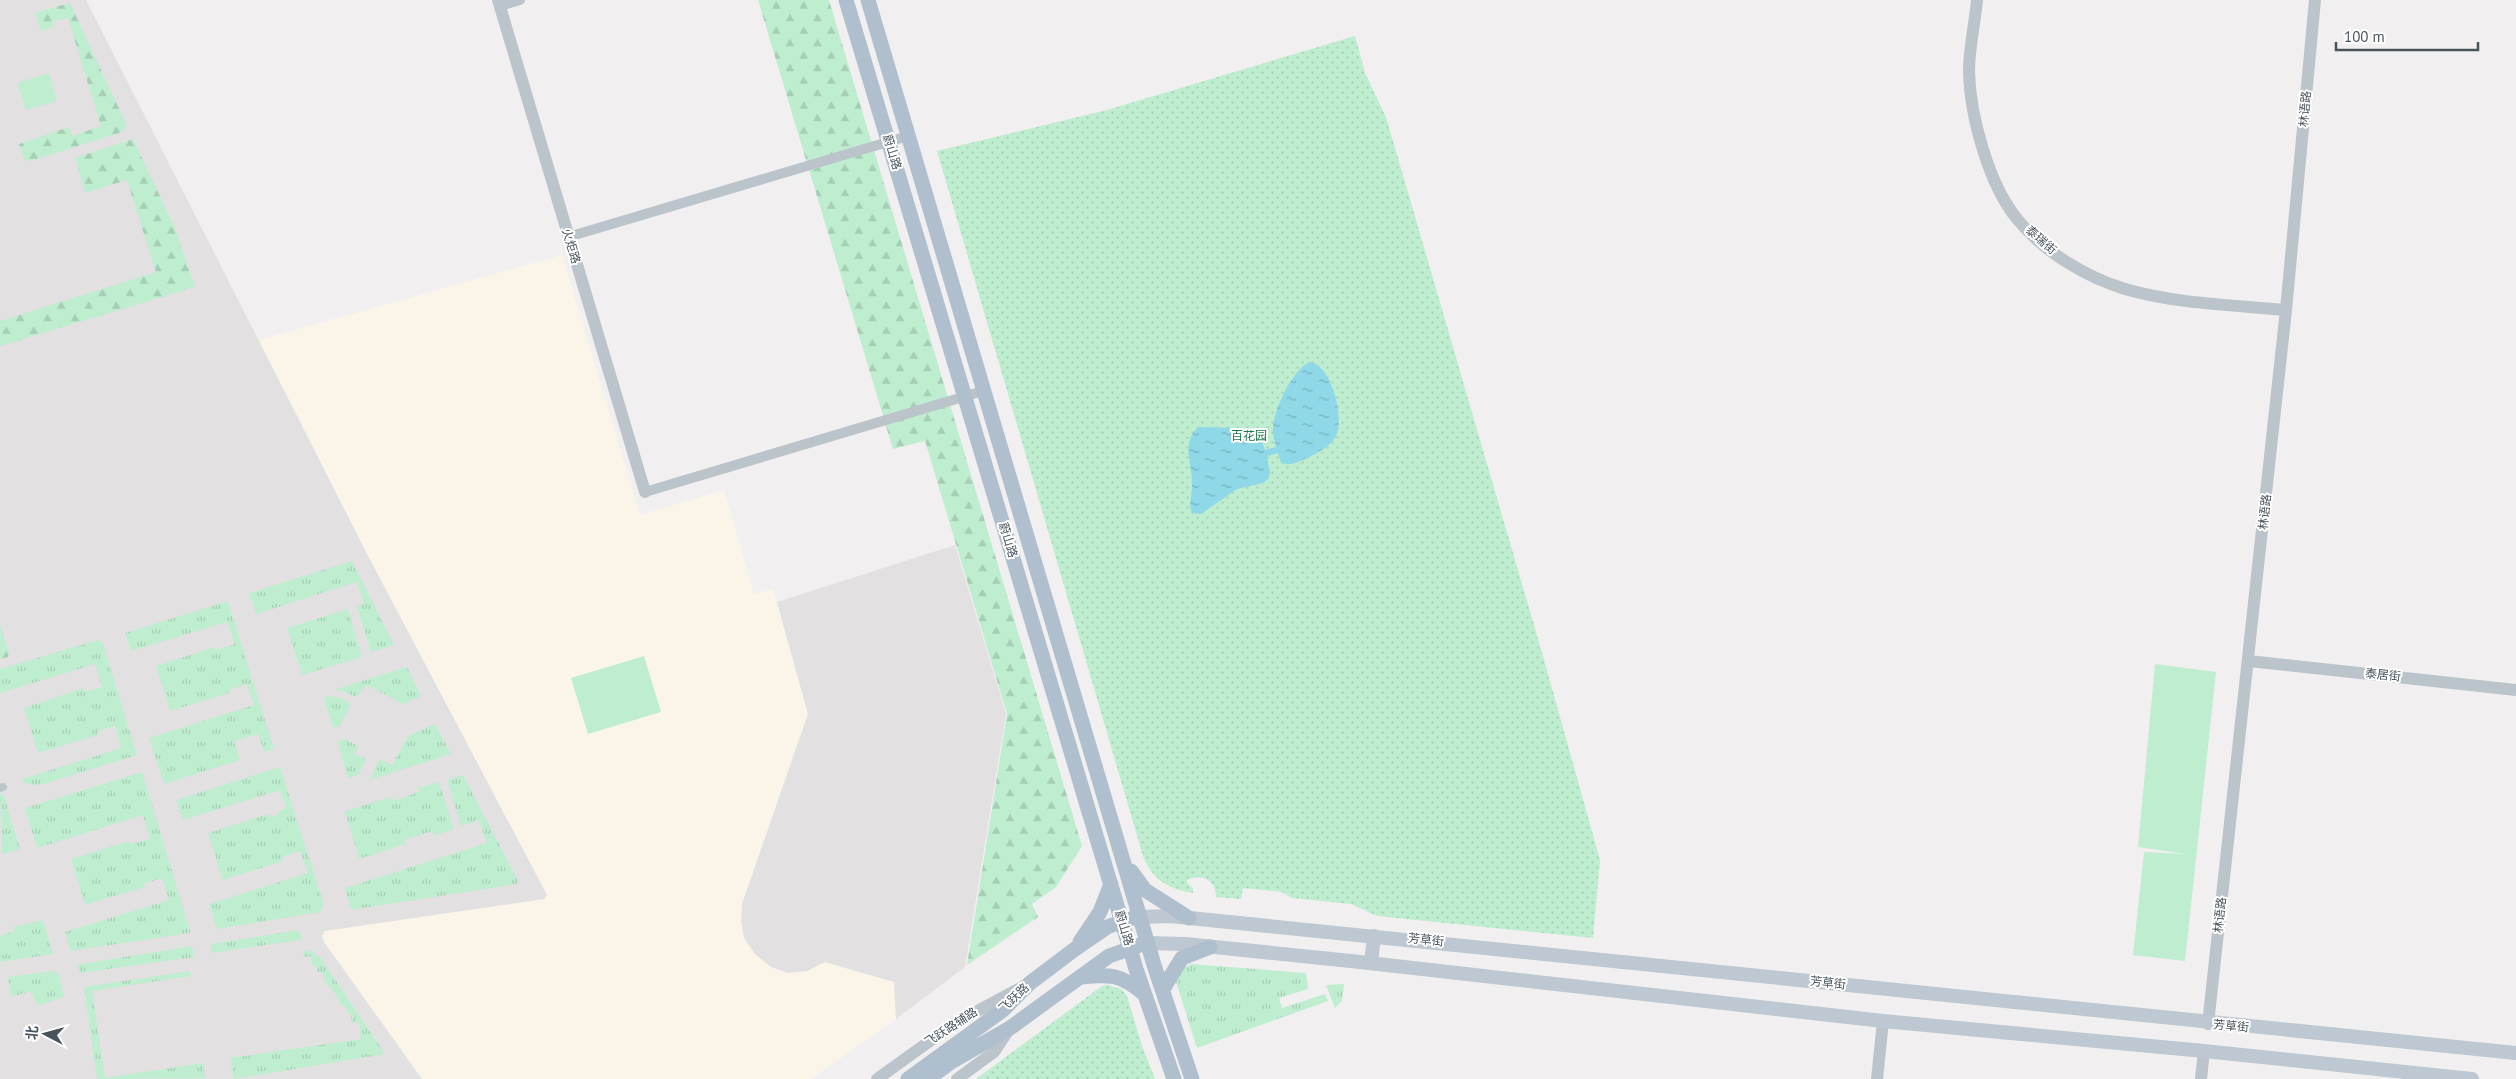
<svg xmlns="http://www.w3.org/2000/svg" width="2516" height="1079" font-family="'PT Sans','Noto Sans SC',sans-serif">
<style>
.commercial{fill:#fbf5e9}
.education{fill:#e2e0e1}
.grass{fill:url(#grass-tufts)}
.forest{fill:url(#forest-firs)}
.park{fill:url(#park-dots)}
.pitch{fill:#bfedd0}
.water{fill:url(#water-ripples)}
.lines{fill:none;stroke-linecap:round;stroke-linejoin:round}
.pedestrian{stroke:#bbc4cb;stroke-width:8}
.minor{stroke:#bbc4cb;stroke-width:10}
.tertiary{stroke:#bbc4cb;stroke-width:12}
.secondary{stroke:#bdc8d2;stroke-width:14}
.primary{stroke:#b0bfcd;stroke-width:15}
.labels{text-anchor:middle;stroke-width:4;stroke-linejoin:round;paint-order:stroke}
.street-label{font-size:12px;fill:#48535c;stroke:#fff}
.park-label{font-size:12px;fill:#1b7b48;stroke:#fff}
</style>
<defs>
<pattern id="grass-tufts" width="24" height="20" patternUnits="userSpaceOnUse" patternTransform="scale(1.25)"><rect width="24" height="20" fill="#bfedd0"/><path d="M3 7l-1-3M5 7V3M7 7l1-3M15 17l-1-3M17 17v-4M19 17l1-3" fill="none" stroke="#a6cdb5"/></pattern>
<pattern id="forest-firs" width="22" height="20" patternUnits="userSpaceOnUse" patternTransform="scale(1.25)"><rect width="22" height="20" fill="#bfedd0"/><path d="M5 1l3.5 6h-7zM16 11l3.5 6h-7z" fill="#a6cdb5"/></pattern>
<pattern id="park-dots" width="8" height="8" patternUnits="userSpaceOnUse" patternTransform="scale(1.25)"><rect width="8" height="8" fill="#bfedd0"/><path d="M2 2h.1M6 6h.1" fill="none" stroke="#a6cdb5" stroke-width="1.8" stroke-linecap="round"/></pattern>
<pattern id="water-ripples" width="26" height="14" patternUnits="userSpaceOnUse" patternTransform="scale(1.25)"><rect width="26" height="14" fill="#8ed8e8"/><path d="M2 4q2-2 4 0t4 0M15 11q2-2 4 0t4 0" fill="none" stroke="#76b2bf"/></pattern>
</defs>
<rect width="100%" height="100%" fill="#f1efef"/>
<path class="commercial" d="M562 255 640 515 724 490 754 594 773 589 808 714 742 904 807 971 824 962 894 982 896 1019 811 1079H422L324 942 322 936 325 931 331 929 544 899 547 895 367 554 259 340Z"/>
<path class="education" d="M0 0H86L367 554 547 895 544 899 325 931 322 936 324 942 422 1079H0Z
M955 545 1006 714 965 967 896 1019 894 982 825 962 807 971 788 973 771 967 755 954 744 938 741 920 742 904 808 714 777 602Z"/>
<path class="grass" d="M352 561 394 645 371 652 357 607 364 604 357 582 256 614 249 593Z
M228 601 274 749 264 752 258 734 234 741 240 760 164 784 149 738 254 705 247 684 229 690V693L170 711 156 666 215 647 216 650 235 644 227 622 131 651 125 633Z
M348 609 362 657 302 675 287 628Z
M98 640 103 643 137 755 44 784 34 785 23 783 22 779 121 748 115 726 97 731 98 735 38 753 24 708 83 688 85 692 102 687 95 664 0 693V669Z
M407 667 421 696 403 704 367 685 356 697 343 691 333 690Z
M331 696 343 699 351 704 340 726 333 728 324 698Z
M435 724 451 754 369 780 380 759 392 765 408 736Z
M345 739 358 746 354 754 366 759 359 774 348 779 338 742Z
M280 767 324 905 320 912 219 929 216 927 209 904 308 873 300 851 282 857 283 861 223 880 208 833 268 814 270 817 278 815 277 812 286 808 280 790 183 820 176 800Z
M142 772 190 931 189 933 71 951 65 932 169 900 162 878 144 883 145 887 85 905 71 859 129 841 131 844 150 839 143 815 37 848 25 808Z
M463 775 518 881 517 884 351 910 345 888 487 843 479 820 461 826 447 780Z
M439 782 454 829 434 836 432 831 405 840 406 844 359 859 345 811 391 797 393 801 419 792 418 788Z
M0 793 4 796 20 849 2 854Z
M43 920 53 954 0 962V936L15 931 13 927Z
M298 930 302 937 301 940 211 953 212 944Z
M192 946 194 957 80 973 78 966 81 964Z
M308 950 320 957 385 1054 234 1079 230 1058 361 1039 359 1022 352 1023 351 1014H348L347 1009 340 1004 339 999H337L336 993H333L332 988H329L328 983H326L322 973H318L317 966H312L311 956 304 957 303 951Z
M1191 964 1306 973 1308 989 1279 998 1282 1008 1325 994 1328 1001 1197 1048 1176 982 1182 969Z
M52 971 58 973 64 997 40 1005 35 1002 31 991 11 997 8 977Z
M190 971 191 976 92 991 105 1078 203 1063 205 1078 97 1079 84 987Z
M1344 984 1342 1001 1335 1008 1326 985Z"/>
<path class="forest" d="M758 0H829L1082 846 1056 887 1032 904 1038 917 967 965 1007 714 925 441 893 449Z
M70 3 127 126 122 132 30 161 24 159 19 144 69 127 72 136 101 126 68 18 53 21 54 27 41 31 35 13Z
M133 139 175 228 195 287 0 346V321L156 272 127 180 85 193 75 158Z
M0 625 9 653 8 657 0 659Z"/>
<path class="park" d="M1355 36 1365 73 1386 117 1543 656 1600 860 1593 938 1377 916 1351 904 1292 898 1282 892 1243 888 1241 899 1216 897C1216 879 1201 873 1187 880V883L1193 888V893C1169 890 1151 878 1143 856L937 151 1107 110Z
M1108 985 1121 989 1127 996 1142 1046 1155 1079H976L1102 986Z"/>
<path class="pitch" d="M49 73 57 101 26 110 17 83Z
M644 656 661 712 588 734 571 678Z
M2155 664 2216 672 2185 961 2133 955 2144 852 2186 854 2138 847Z"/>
<path class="water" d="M1310 362C1332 365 1346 421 1335 438 1329 447 1316 454 1307 458 1298 462 1290 466 1281 463L1278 453 1267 456 1270 473 1268 479 1263 483 1237 489 1201 514 1192 513C1188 504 1192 496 1192 486 1193 466 1180 442 1199 427L1241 428 1259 435 1265 450 1276 447C1275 442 1273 437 1273 431 1272 413 1292 369 1310 362Z"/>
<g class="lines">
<path class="pedestrian" d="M0 788 3 787"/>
<path class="minor" d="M500 6 520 0
M568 237 908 136
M645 492 983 391"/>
<path class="tertiary" d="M498 0 645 492
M1977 0C1975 23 1969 48 1969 71 1970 116 1989 186 2018 220 2044 252 2086 277 2125 289 2177 304 2233 305 2286 310
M2249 661 2516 690
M2208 1024 2286 310 2315 0
M877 1079 955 1023 1024 986
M957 1079 994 1052 1010 1028
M1877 1079 1883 1021
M2201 1079 2204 1051"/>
<path class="secondary" d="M1141 917 1170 916C1619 958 2067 1011 2516 1053
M1148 943 1185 944 1351 961 1883 1021 2204 1051 2472 1079
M1371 963 1374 936"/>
<path class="primary" d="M846 0 1136 969 1174 1079
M868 0 1154 965 1192 1079
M1131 871 1145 890 1189 918
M1080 942 1100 912 1111 884
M1081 977C1110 974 1120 974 1143 993
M1163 989 1182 958 1210 947
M908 1079 1003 1010 1030 983 1075 949 1107 927 1130 919
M928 1079 951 1062 1010 1028 1109 956 1140 945"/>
</g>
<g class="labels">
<g class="street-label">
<text transform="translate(2305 109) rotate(-85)" y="4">林语路</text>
<text transform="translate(892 152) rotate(73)" y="4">蔚山路</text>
<text transform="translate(2041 240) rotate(41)" y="4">泰瑞街</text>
<text transform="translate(571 246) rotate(73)" y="4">火炬路</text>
<text transform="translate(2265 512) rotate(-84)" y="4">林语路</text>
<text transform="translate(1008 540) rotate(73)" y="4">蔚山路</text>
<text transform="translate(2383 675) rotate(6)" y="4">泰居街</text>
<text transform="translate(2220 915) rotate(-84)" y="4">林语路</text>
<text transform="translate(1124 928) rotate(73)" y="4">蔚山路</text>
<text transform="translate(1426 940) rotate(6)" y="4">芳草街</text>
<text transform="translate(1828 983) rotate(6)" y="4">芳草街</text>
<text transform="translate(1014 998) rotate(-43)" y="4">飞跃路</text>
<text transform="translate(2231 1026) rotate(5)" y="4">芳草街</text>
<text transform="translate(951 1027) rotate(-33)" y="4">飞跃路辅路</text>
</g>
<g class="park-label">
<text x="1249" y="440">百花园</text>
</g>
</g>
<g transform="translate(45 1034) rotate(276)" stroke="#ffffff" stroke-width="4" paint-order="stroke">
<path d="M0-4L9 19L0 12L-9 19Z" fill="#48535c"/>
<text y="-8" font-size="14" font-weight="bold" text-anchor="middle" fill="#48535c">北</text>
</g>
<path d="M2336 42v8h142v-8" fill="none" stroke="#48535c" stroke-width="2.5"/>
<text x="2344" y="42" font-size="15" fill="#48535c" stroke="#ffffff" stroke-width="4" paint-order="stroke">100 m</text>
</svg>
